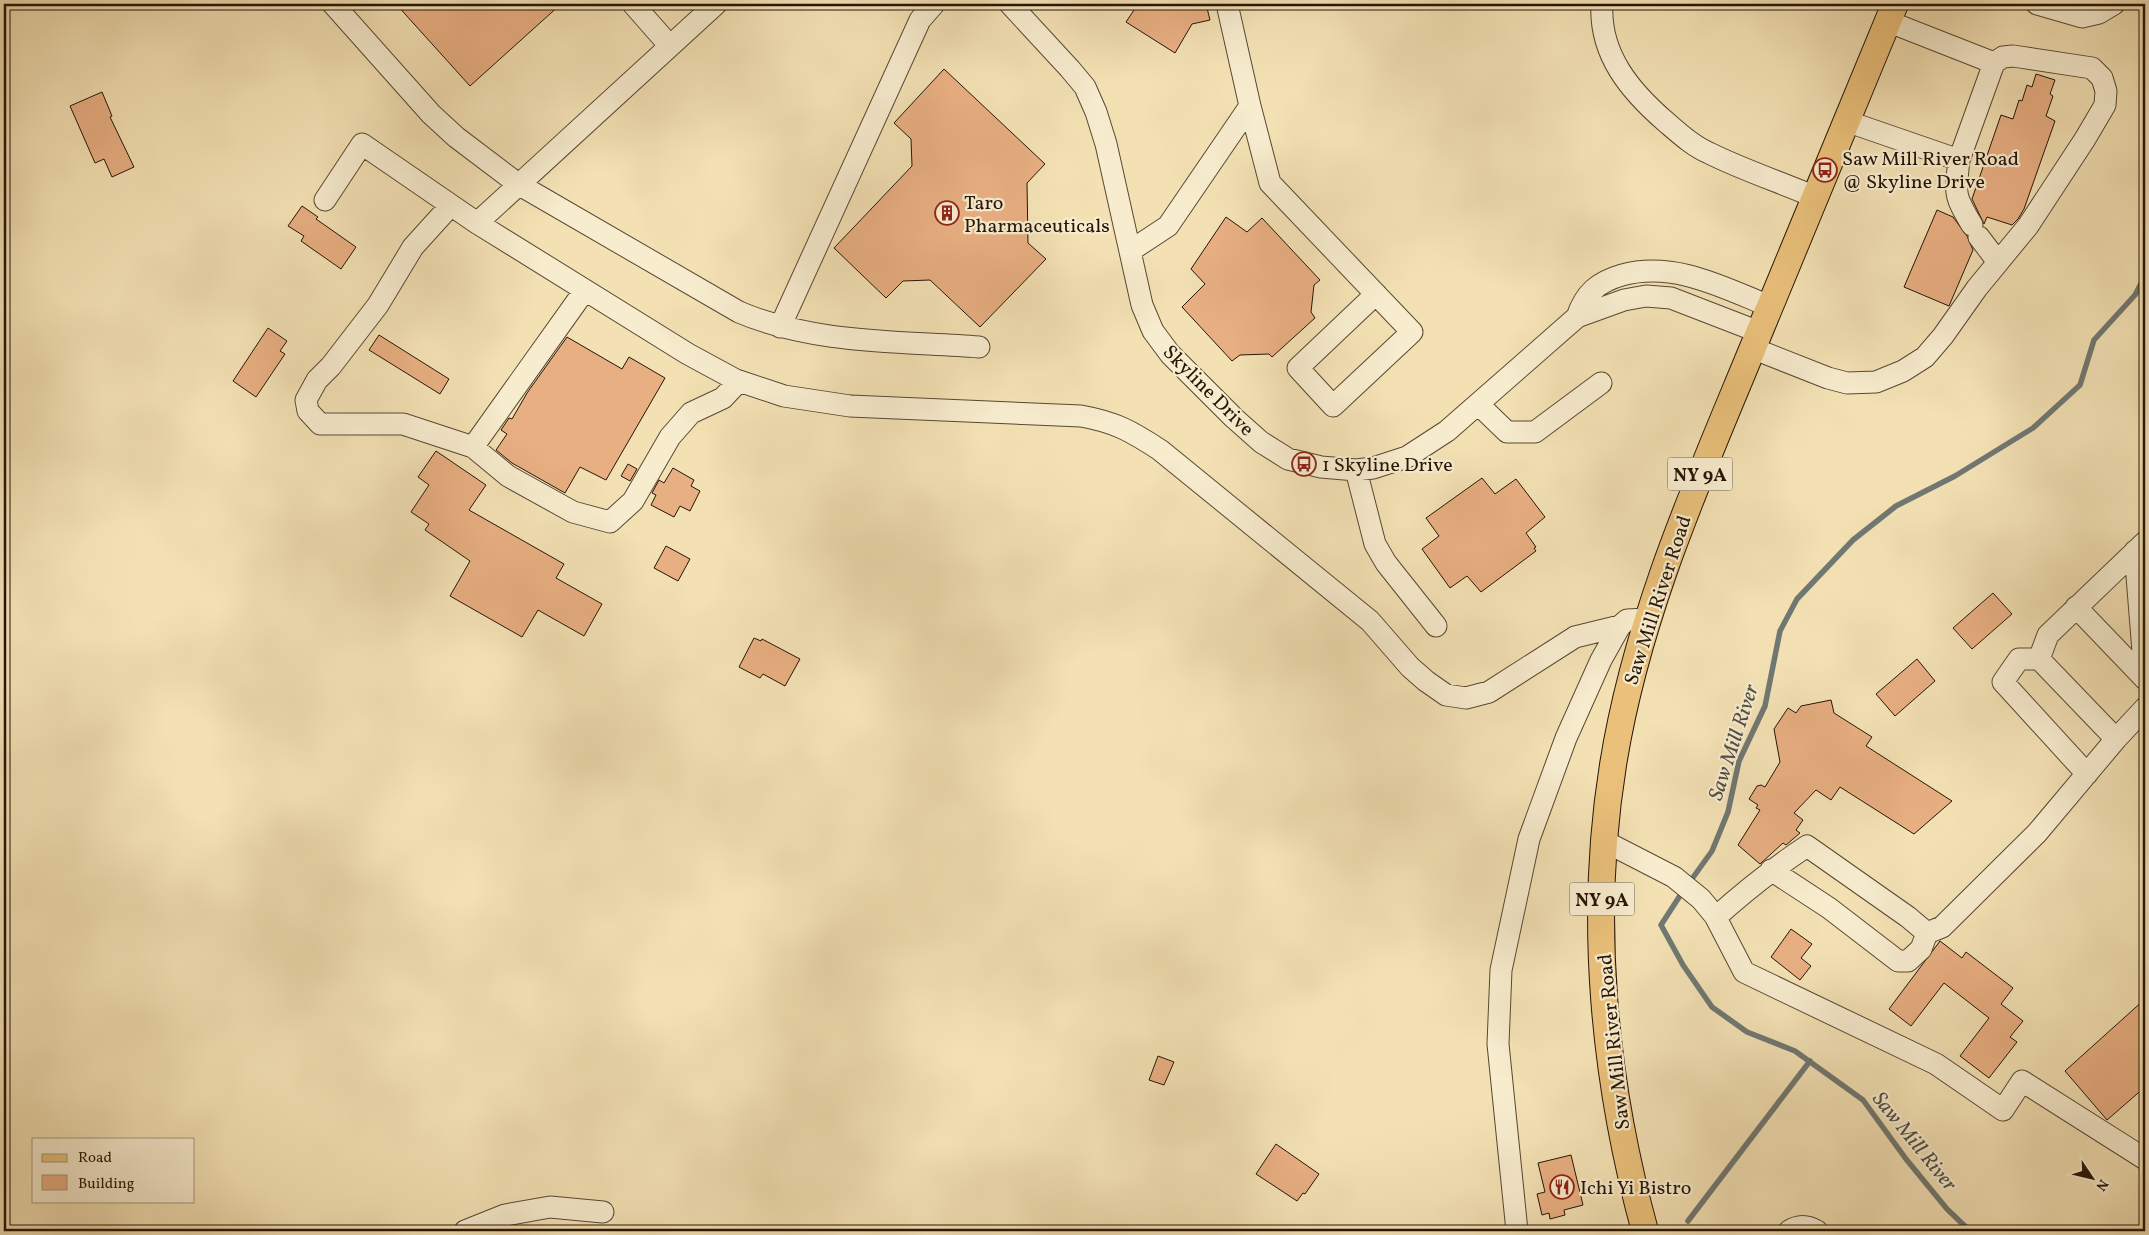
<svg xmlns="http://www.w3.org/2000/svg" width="2149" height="1235" font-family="Vollkorn,serif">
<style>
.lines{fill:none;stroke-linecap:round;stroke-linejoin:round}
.stream{stroke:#707872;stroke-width:5.5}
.building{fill:#e8af82;stroke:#251507}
.minor-casing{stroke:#584832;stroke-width:23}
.major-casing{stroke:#251507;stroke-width:28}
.minor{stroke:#f7ecce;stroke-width:21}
.major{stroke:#eac07a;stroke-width:26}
.labels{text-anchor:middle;stroke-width:4.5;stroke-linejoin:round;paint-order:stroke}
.shield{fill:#f7ecce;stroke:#645643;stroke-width:1}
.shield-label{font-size:19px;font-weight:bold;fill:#251507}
.poi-label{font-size:20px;fill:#251507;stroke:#f7ecce;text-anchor:start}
.street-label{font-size:20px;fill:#251507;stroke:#f7ecce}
.water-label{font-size:21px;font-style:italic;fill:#514f45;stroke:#f7ecce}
</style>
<rect width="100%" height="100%" fill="#f3e1b4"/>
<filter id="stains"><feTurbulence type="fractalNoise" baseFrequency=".004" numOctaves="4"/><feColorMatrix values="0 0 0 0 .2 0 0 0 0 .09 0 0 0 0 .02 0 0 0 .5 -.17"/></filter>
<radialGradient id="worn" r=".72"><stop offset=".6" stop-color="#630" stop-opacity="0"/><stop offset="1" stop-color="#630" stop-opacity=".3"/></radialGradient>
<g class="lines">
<path class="stream" d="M1689 883 1712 851 1728 812 1739 761 1765 706 1780 631 1797 599 1853 540 1896 506 1955 476 2033 428 2080 385 2094 340 2135 295 2145 276
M1683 891 1661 925 1683 965 1712 1007 1747 1032 1795 1051 1863 1100 1906 1159 1947 1209 1970 1231
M1688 1221 1810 1061"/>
</g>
<path class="building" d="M396 4H561L470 86Z
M1138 4H1206L1210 20 1192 24 1175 53 1126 22Z
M944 69 1045 164 1027 183 1028 243 1046 259 980 327 930 280 903 281 886 298 834 248 912 166 911 139 894 123Z
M2036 74 2055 80 2050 94 2053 96 2046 116 2055 121 2024 209 2018 219 2012 225 1987 217 1984 224 1972 199 2001 115 2013 119 2019 100 2022 101 2027 85 2032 87Z
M102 92 112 116 110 117 134 167 112 177 104 159 95 163 70 106Z
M302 206 318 217 316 219 356 247 341 269 301 241 304 236 288 226Z
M1937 210 1953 217 1967 236 1973 250 1949 306 1904 287Z
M1226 217 1247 232 1262 218 1320 280 1314 285 1311 312 1315 318 1272 357 1269 354 1240 355 1232 361 1182 307 1205 284 1191 269Z
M268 328 287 341 280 351 285 354 256 397 233 381Z
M379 335 449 379 440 394 369 350Z
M567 337 622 369 629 357 665 378 606 480 580 467 565 493 512 463 496 450 507 434 501 430 509 418 512 419 527 393Z
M436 451 486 485 469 510 564 564 556 578 602 604 584 636 538 610 522 637 450 596 470 561 425 530 429 524 411 512 429 485 418 477Z
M628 464 637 469 630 481 621 476Z
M673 468 694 480 691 486 700 491 690 511 680 506 674 517 651 505 656 495 652 493 659 480 664 483Z
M1482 478 1495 494 1516 479 1545 517 1526 533 1536 547 1534 548 1536 551 1481 592 1467 576 1450 588 1422 549 1439 536 1426 518Z
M666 546 690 559 678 581 654 568Z
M1993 593 2012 614 1972 649 1953 628Z
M754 638 761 641 762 639 800 659 785 686 763 674 760 678 739 667Z
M1917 659 1935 681 1895 716 1876 694Z
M1831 700 1834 713 1872 737 1866 746 1952 801 1914 834 1840 787 1831 800 1816 790 1794 813 1803 820 1796 830 1800 833 1786 845 1783 843 1760 864 1738 845 1760 810 1756 808 1758 805 1749 799 1757 786 1761 785 1765 787 1780 762 1774 729 1788 708 1796 713 1801 706Z
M1791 929 1812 944 1801 958 1811 966 1800 980 1771 957Z
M1940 941 1962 958 1966 952 2013 988 2001 1004 2023 1021 2010 1037 2017 1042 1989 1078 1960 1056 1989 1018 1944 983 1911 1026 1889 1009Z
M2145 999V1087L2107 1120 2065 1071Z
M1158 1056 1174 1062 1164 1085 1149 1080Z
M1276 1144 1319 1174 1305 1194 1303 1193 1297 1201 1256 1174Z
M1571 1155 1583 1205 1564 1210 1565 1215 1550 1219 1549 1213 1542 1215 1537 1194 1545 1192 1538 1163Z"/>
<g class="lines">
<g class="minor-casing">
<path id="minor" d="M333 4 431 114 456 137 518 184 739 312C814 344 899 341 979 347
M633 4 669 45
M1010 4 1070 69 1085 87 1096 112 1106 144 1142 305 1153 331 1170 354 1234 418 1261 442 1288 459 1321 467 1356 470 1373 468 1407 457 1447 431 1577 317 1624 300 1646 296 1671 298 1759 332
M1602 4C1599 54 1630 91 1666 122 1680 134 1693 146 1709 153 1743 170 1780 182 1815 197
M2037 4 2082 17 2099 13 2114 4
M1250 106 1270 183 1412 332 1333 406 1298 368 1376 294
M1846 121 1959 160 1994 63 1887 21
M1959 160C1955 195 1954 195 1972 225
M325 200 362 144 477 223 688 354 736 380 784 396 850 406 1081 416C1115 422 1131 431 1160 450L1370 621 1410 667 1426 681 1446 695 1466 698 1489 692 1575 637 1620 626
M451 205 413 247 378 305 331 366 317 380 306 400 308 411 320 424H403L473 447 585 290
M477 223 716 4
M1979 237 1998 262
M1130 251 1168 226 1250 106 1227 4
M1577 317C1585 293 1598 282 1622 275 1674 261 1722 287 1769 306
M780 327 920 20 934 4
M1752 348 1828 378 1847 383 1876 382 1903 371 1925 357 1943 336 1977 288 2028 226 2085 139 2105 105 2106 91 2102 78 2092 68 2013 56 2003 57 1994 63
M1478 404 1507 432H1535L1601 383
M473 447 508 476 573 512 610 522 633 501 670 437 691 413 723 398 739 381
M1356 470 1375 544 1386 563 1436 626
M2135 551 2145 677
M2076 607 2145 679
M2039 659 2048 635 2145 542
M2116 739 2145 708
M1604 841 1674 877 1701 899 1715 916 1744 972 1936 1064 2003 1110 2022 1081 2145 1159
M1716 917C1745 891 1774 868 1807 846L1908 917 1927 933 1921 949 1908 961H1898L1829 908 1771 870
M1927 933 1942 927 2037 833 2116 739 2039 659H2019L2003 682 2087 774
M465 1231 505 1215 550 1207 603 1212
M1517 1231 1498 1044 1501 970 1529 839 1566 738 1601 660 1620 626 1627 620 1647 619
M1789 1231C1798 1225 1807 1225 1817 1231"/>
</g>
<g class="major-casing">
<path id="major" d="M1645 1231C1604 1081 1588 920 1613 765 1635 627 1689 501 1742 374 1793 250 1844 127 1895 4"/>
</g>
<use href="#minor" class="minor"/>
<use href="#major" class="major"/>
</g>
<defs>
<g id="bus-ring" transform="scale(1.25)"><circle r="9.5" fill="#f7ecce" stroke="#8f2418" stroke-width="1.5"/><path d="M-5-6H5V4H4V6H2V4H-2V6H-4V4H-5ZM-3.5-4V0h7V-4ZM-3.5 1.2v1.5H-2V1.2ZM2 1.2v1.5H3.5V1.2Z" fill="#8f2418"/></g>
<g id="building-ring" transform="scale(1.25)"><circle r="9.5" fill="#f7ecce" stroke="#8f2418" stroke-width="1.5"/><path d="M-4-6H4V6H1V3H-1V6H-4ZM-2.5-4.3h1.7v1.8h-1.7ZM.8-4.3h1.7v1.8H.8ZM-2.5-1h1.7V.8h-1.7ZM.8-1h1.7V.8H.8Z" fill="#8f2418"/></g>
<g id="restaurant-ring" transform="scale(1.25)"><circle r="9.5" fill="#f7ecce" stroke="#8f2418" stroke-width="1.5"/><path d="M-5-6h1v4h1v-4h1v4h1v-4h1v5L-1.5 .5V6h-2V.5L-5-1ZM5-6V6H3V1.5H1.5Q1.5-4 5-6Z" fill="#8f2418"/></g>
</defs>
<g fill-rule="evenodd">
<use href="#bus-ring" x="1825" y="170"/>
<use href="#building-ring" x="947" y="213"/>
<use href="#bus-ring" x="1304" y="464"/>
<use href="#restaurant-ring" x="1562" y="1187"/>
</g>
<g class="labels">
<g class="shield">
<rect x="1667.5" y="457.5" width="65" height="33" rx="4"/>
<rect x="1569.5" y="882.5" width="65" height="33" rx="4"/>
</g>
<g class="shield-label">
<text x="1700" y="481">NY 9A</text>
<text x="1602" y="906">NY 9A</text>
</g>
<g class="poi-label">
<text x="1842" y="165">Saw Mill River Road<tspan x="1842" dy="23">@ Skyline Drive</tspan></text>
<text x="964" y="209">Taro<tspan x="964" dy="23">Pharmaceuticals</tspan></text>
<text x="1322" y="471">1 Skyline Drive</text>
<text x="1580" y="1194">Ichi Yi Bistro</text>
</g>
<g class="street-label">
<text transform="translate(1209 390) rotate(45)" y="7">Skyline Drive</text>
<text transform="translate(1657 600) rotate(-72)" y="7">Saw Mill River Road</text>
<text transform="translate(1613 1042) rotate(-96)" y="7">Saw Mill River Road</text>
</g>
<g class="water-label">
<text transform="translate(1733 742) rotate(-72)" y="7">Saw Mill River</text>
<text transform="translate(1915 1141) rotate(51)" y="7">Saw Mill River</text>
</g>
</g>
<rect width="2149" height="1235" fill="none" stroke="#f3e1b4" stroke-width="20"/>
<rect x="5" y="5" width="2139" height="1225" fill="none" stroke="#251507" stroke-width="2.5"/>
<rect x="10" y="10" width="2129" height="1215" fill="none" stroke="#251507"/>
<rect x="32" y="1138" width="162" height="65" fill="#f7ecce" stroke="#a3967e"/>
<rect x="42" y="1154" width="25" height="8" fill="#eac07a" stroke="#a3967e"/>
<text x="78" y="1162" font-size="15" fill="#251507">Road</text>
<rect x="42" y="1175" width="25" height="15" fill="#e8af82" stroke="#a3967e"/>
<text x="78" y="1188" font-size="15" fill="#251507">Building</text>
<g transform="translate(2092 1178) rotate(125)" stroke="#f7ecce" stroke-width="4" paint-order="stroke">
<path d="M0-4L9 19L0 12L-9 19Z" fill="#251507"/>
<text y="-8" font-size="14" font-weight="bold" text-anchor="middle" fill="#251507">N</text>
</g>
<rect width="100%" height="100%" filter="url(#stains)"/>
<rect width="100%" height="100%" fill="url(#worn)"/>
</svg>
